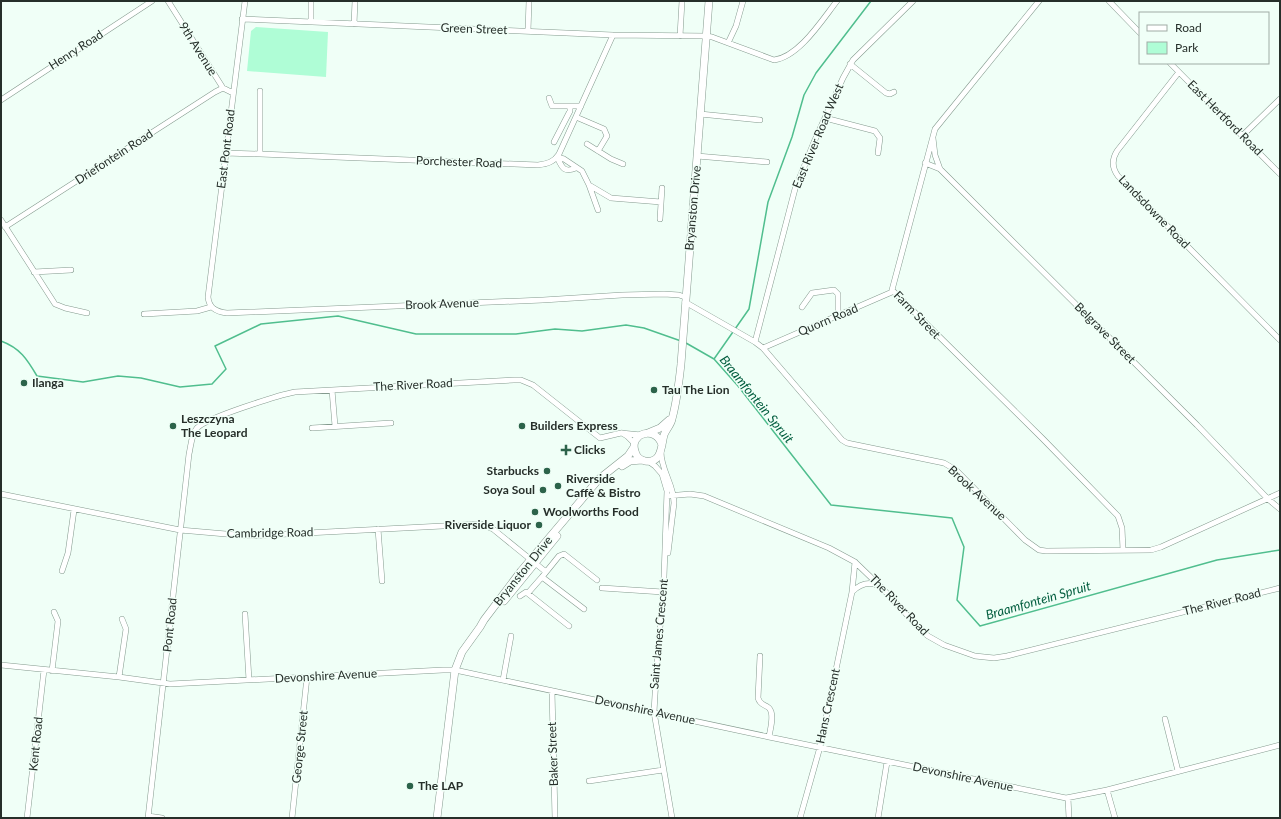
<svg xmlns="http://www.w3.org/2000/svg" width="1281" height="819" font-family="Lato,sans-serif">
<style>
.green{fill:#affdd6}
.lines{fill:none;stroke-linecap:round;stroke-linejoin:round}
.stream{stroke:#50be8e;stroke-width:1.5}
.minor-casing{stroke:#849a8e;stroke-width:6}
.secondary-casing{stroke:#849a8e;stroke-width:8}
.minor{stroke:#fff;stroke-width:5}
.secondary{stroke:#fff;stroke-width:7}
.poi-dot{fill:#2c634a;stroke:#f0fff7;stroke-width:1.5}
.labels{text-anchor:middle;stroke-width:3;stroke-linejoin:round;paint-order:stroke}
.street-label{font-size:12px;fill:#262f2a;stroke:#f0fff7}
.poi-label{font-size:12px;font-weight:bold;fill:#262f2a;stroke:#f0fff7;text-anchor:start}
.water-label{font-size:13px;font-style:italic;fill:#035e3f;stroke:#f0fff7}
</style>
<rect width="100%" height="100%" fill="#f0fff7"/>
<path class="green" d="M256 27 328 32 326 77 247 71 251 31Z"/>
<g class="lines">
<path class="stream" d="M1 341C20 348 27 359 37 376L83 382 118 376 141 378 180 387 212 384 226 369 215 346 261 324 338 316 416 334H516L555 329 582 331 626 325 644 328 681 341
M686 343 714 359 738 386 831 505 952 518 964 547 957 600 980 626 1217 560 1280 550
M714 359 749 309 768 202 792 137 804 95 816 73 871 1"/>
<g class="minor-casing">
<path id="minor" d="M168 1 223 88 233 93
M245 1 208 297C209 308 216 312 227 313L543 300 622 295 664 294 679 295 685 297
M1039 1 935 129 892 290 1043 439 1118 516 1122 528 1123 550
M1109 1 1140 33
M242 19 613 35 706 36 712 37 774 60C799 57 822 20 837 1
M311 22V1
M354 24 355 1
M528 31 529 1
M680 36 682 1
M728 43 736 26 743 1
M1170 63 1280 174
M850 64 886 93 890 94 894 92
M1179 72 1117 151C1112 159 1112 168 1118 176L1280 340
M260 91V154
M549 98 552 106H581
M1 100 152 1
M700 114 760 120
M576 117 604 129 607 136 598 151
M825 118 875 131 880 138 878 153
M1242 136 1280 99
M933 138 935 155 940 169
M554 142 570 111V106
M587 144 611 159 623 164
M225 153 260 154 538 165C547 164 554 162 559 154L613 35
M697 156 767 162
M557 157 564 159 582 171 589 185 611 198 661 202
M557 157C562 168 564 173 576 168
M925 163 940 169 1197 425 1268 499 1280 509
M589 185 598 210
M660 219 662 188
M1 220 55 304 65 308 87 313
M5 227 215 92 223 88
M34 272 71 270
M685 302 755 342 763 348 842 440 847 443 944 463 956 470 1025 540 1039 550 1046 551 1151 550 1161 547 1280 493
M802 307 812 293 834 290 838 294V315
M144 314 197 311 211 307
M755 342 795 189 814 142 843 78 853 60 913 1
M763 348 892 292
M332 390 335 426
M312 428 391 423
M622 433 627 436 634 443
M661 452C661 470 674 485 674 503L668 553
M648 461 655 466 662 474 667 491 664 577 656 678 654 712 672 818
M1 494 180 530 249 536 481 524 493 529 546 572
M667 496 690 494 704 496 829 548 855 562 882 588 921 630 928 636 944 645 975 656 994 658 1007 656 1280 588
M378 529 382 581
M62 571 68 553 74 510
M602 588 663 592
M852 592C860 584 869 581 879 586
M528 593 542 577
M520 596 526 592 569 626
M584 609 542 577 559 556 564 554 597 580
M245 614 249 680
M760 656 758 698C760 705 764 704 769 708 775 714 770 730 769 737
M1 665 119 677 170 684 443 670H455L769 737 1066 798 1107 790 1280 745
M52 671 58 621 54 612
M119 677 126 629 122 619
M503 680 511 636
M552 691 555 818
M1165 719 1178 771
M589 781 663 770
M1107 790 1115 818
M1068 798 1069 818
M148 816 162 818
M27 818 44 670
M148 818 189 454C191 446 191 435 197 428 206 418 279 395 295 392L514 380H521L533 385 600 438 621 433 641 435
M292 818 307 677
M800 818 820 747 852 592 855 562
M878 818 887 762"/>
</g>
<g class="secondary-casing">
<path id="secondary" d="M648 433 660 428 669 420
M662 445C656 425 629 433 635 451 636 456 640 460 645 461 662 464 661 446 664 435 666 429 671 425 672 419 677 401 679 382 681 364L709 1
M622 466 630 461 642 460
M504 601 557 536
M437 818 455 670 462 652 480 627 484 620 521 571 599 479 628 456 634 447"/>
</g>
<use href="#minor" class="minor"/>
<use href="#secondary" class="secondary"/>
</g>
<g class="poi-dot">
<circle cx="24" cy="383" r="4"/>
<circle cx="654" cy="390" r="4"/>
<circle cx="173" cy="426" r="4"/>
<circle cx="522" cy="426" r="4"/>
<path d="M564 444h4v4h4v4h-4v4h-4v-4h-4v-4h4z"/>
<circle cx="547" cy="471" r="4"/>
<circle cx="558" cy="486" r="4"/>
<circle cx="543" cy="490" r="4"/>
<circle cx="535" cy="512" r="4"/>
<circle cx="539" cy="525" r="4"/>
<circle cx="410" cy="786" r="4"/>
</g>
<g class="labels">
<g class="street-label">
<text transform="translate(474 29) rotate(2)" y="4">Green Street</text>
<text transform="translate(198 49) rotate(58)" y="4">9th Avenue</text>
<text transform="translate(76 50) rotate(-33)" y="4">Henry Road</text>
<text transform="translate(1225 118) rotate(45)" y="4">East Hertford Road</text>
<text transform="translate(818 136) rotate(-67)" y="4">East River Road West</text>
<text transform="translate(226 149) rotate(-83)" y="4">East Pont Road</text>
<text transform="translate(114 157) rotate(-33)" y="4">Driefontein Road</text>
<text transform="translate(459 162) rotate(2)" y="4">Porchester Road</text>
<text transform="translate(693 208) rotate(-85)" y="4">Bryanston Drive</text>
<text transform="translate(1154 212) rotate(46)" y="4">Landsdowne Road</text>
<text transform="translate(442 304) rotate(-2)" y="4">Brook Avenue</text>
<text transform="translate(917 315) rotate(46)" y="4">Farm Street</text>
<text transform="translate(828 320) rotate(-23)" y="4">Quorn Road</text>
<text transform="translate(1105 333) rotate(45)" y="4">Belgrave Street</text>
<text transform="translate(413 385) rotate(-3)" y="4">The River Road</text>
<text transform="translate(977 493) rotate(43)" y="4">Brook Avenue</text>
<text transform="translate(270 533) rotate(-1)" y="4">Cambridge Road</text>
<text transform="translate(523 571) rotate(-51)" y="4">Bryanston Drive</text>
<text transform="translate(1222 602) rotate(-14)" y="4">The River Road</text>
<text transform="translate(899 605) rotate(46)" y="4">The River Road</text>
<text transform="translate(170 625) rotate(-84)" y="4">Pont Road</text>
<text transform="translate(659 634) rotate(-85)" y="4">Saint James Crescent</text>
<text transform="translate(326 676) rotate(-3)" y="4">Devonshire Avenue</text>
<text transform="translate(828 706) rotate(-78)" y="4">Hans Crescent</text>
<text transform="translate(645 710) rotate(12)" y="4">Devonshire Avenue</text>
<text transform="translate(36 744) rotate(-84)" y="4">Kent Road</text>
<text transform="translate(300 747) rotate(-84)" y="4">George Street</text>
<text transform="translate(553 754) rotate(-92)" y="4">Baker Street</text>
<text transform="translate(963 777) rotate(12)" y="4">Devonshire Avenue</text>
</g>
<g class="poi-label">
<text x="32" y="387">Ilanga</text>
<text x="662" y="394">Tau The Lion</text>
<text x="181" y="423">Leszczyna<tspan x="181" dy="14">The Leopard</tspan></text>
<text x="530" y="430">Builders Express</text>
<text x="574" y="454">Clicks</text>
<text x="539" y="475" text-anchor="end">Starbucks</text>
<text x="566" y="483">Riverside<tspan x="566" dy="14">Caffè &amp; Bistro</tspan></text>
<text x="535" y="494" text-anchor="end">Soya Soul</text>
<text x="543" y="516">Woolworths Food</text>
<text x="531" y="529" text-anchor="end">Riverside Liquor</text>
<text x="418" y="790">The LAP</text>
</g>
<g class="water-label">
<text transform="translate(757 399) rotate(51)" y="5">Braamfontein Spruit</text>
<text transform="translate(1038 600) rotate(-16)" y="5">Braamfontein Spruit</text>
</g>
</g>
<rect width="1281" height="819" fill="none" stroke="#262f2a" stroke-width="4"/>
<rect x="1139" y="12" width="130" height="52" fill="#f0fff7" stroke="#9faca5"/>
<rect x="1147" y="25" width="20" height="6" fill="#ffffff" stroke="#9faca5"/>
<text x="1175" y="32" font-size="12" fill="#262f2a">Road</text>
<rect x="1147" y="42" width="20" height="12" fill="#affdd6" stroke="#9faca5"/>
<text x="1175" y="52" font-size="12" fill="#262f2a">Park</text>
</svg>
